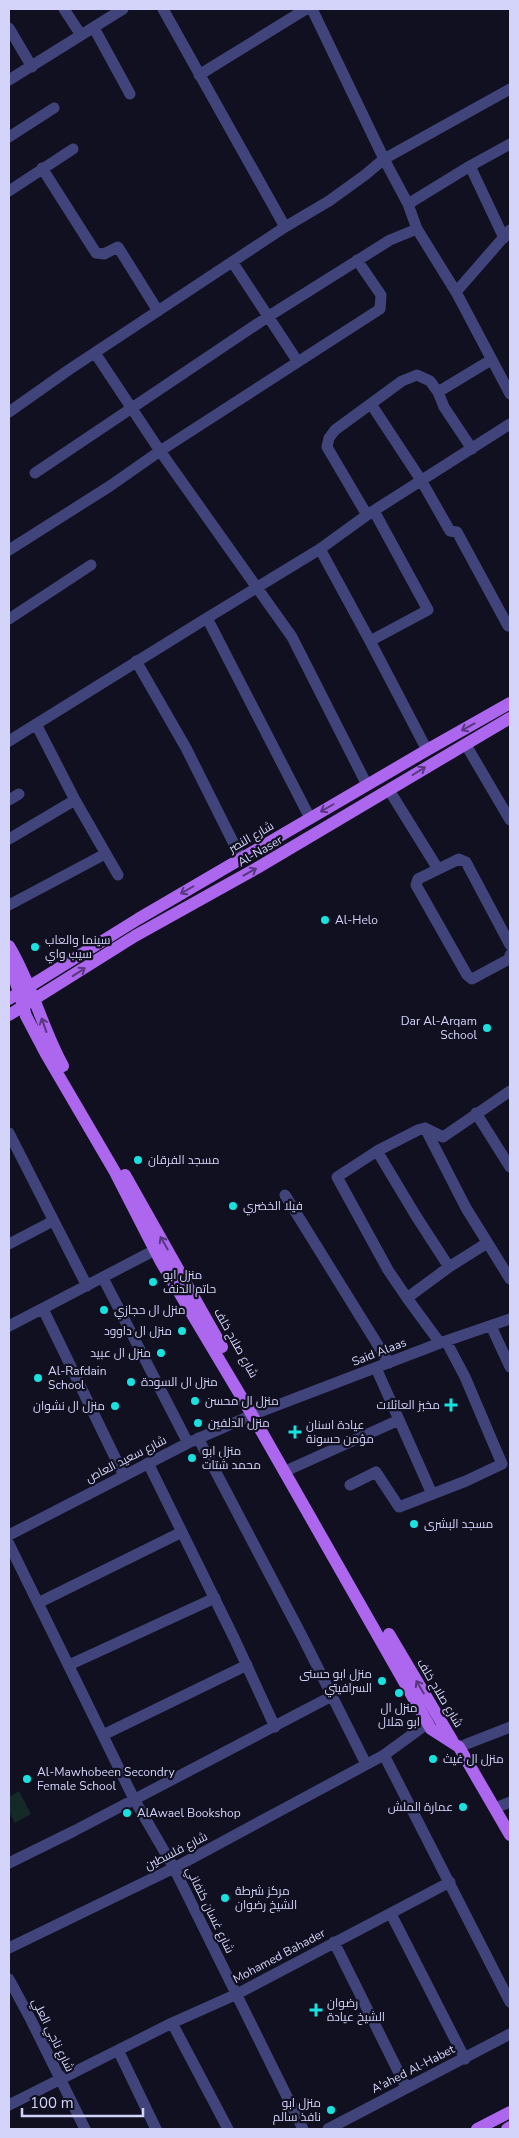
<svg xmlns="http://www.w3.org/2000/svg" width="519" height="2138" font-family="'Nunito Sans',Cairo,sans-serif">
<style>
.green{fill:#142a27}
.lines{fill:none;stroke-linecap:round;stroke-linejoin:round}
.minor{stroke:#40447a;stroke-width:11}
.major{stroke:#ac67ee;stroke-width:12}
.oneway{stroke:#57377d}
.poi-dot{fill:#19e1df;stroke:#111021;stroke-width:2}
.labels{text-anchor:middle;stroke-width:4.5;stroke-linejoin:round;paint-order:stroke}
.street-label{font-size:12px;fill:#d4d4fa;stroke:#111021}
.poi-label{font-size:12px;fill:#d4d4fa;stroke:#111021;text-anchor:start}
</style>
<rect width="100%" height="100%" fill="#111021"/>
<path class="green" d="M19 1791 31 1814 15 1823 9 1811V1797Z"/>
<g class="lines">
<path class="minor" d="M64 9 81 35
M163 9 285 227
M312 9 384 159 408 204 417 229 456 292 510 394
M9 28 32 67
M94 28 130 94
M199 75 306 9
M9 80 123 9
M9 137 54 108
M470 166 504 238
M42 168 96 253 104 254 118 247 158 311
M9 191 73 149
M408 204 470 166 510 144
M233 263 298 362
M456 292 510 230
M95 353 160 451 292 637 367 785
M438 392 491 360
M371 404 421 480 450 531 457 532 508 626H510
M9 412 70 369 285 227 329 201 365 175 384 159 510 89
M35 473 269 316 390 240 417 229
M367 515 327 447 329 438 335 430 402 381 417 375 430 381 438 392 444 407 472 449
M320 549 370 641 427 750
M9 550 110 486 160 451 380 309 381 295 357 260
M207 618 320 549 367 515 510 424
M9 619 91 565
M370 641 428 610 374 511
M136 661 186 748 241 858
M36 724 75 800 118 875
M9 741 207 618 310 818
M466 745 510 820
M389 790 438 869
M9 800 19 794
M9 839 75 800
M9 905 105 854
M510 945 466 862 459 859 418 879 416 885 467 975 472 979 509 959 510 955
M476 1113 510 1167
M425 1128 466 1208 510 1279
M9 1133 87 1286
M377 1151 416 1216 449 1267
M285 1195 389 1363
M487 1243 449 1267 407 1298 388 1270 337 1177 377 1151 418 1130 425 1128 443 1137 510 1091
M9 1244 53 1221
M103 1278 188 1443
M407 1298 440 1343
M43 1309 124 1476
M9 1326 155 1250
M491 1326 510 1367
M376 1368 432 1494
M198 1438 302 1636 366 1764
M148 1463 235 1640 275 1727
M290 1469 399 1420
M350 1485 376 1472 399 1507 466 1481 502 1464 465 1377 446 1341
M9 1535 188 1443 252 1415 440 1343 510 1319
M9 1544 134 1799 174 1868 303 2129
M38 1603 182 1532
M69 1665 215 1598
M103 1735 247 1665
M459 1747 510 1727
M384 1755 510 2002
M495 1808 510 1802
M9 1863 74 1831 332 1696
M391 1914 465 2059
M334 1942 406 2087
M9 1948 174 1868 276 1813 384 1755 428 1723
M9 1979 31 2020 85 2129
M172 2023 228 2129
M118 2050 156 2129
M9 2105 172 2023 237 1994 450 1882
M328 2129 510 2034"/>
<path class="major" d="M9 946C32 984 42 1028 63 1066
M9 960 26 1016 46 1054 115 1172 161 1262 251 1413 431 1729 459 1747 510 1835
M9 999 138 919 427 750 510 703
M9 1015 135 936 257 868 510 718
M125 1175 222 1347
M389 1634 452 1740
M477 2129 510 2112
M507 2129 510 2127"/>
</g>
<defs><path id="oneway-shaft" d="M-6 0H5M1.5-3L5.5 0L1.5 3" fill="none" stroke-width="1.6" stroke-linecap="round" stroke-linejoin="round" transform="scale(1.25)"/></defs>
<g class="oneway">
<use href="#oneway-shaft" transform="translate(468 727) rotate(151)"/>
<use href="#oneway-shaft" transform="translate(419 771) rotate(-32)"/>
<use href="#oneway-shaft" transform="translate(327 808) rotate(150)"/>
<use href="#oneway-shaft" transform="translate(250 872) rotate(-29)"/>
<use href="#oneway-shaft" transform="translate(187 890) rotate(150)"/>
<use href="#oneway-shaft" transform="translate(79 972) rotate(-33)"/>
<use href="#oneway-shaft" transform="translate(44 1025) rotate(-109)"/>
<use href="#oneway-shaft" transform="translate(164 1243) rotate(-120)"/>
<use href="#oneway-shaft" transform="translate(420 1687) rotate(-121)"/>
</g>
<g class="poi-dot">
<circle cx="325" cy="920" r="5"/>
<circle cx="35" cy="947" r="5"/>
<circle cx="487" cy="1028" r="5"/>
<circle cx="138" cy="1160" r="5"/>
<circle cx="233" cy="1206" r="5"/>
<circle cx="153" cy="1282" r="5"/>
<circle cx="104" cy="1310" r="5"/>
<circle cx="182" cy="1331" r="5"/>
<circle cx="161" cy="1353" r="5"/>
<circle cx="38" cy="1378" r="5"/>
<circle cx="131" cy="1382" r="5"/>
<circle cx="195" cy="1401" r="5"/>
<path d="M448.5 1397.5h5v5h5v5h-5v5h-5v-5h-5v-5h5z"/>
<circle cx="115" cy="1406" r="5"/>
<circle cx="198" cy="1423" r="5"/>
<path d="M292.5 1424.5h5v5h5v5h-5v5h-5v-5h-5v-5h5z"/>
<circle cx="192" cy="1458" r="5"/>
<circle cx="414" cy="1524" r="5"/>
<circle cx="382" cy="1681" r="5"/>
<circle cx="399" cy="1693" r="5"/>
<circle cx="433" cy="1759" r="5"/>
<circle cx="27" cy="1779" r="5"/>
<circle cx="463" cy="1807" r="5"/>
<circle cx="127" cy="1813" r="5"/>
<circle cx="225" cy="1898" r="5"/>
<path d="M313.5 2002.5h5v5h5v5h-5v5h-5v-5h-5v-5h5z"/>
<circle cx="331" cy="2110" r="5"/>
</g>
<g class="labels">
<g class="street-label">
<text transform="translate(251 837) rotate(-30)" y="4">شارع النصر</text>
<text transform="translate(260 851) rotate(-30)" y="4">Al-Naser</text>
<text transform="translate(236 1343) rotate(61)" y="4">شارع صلاح خلف</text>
<text transform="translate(379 1352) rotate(-21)" y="4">Said Alaas</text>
<text transform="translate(126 1459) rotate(-27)" y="4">شارع سعيد العاص</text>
<text transform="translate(440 1693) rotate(59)" y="4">شارع صلاح خلف</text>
<text transform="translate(176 1851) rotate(-27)" y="4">شارع فلسطين</text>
<text transform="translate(210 1910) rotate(64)" y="4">شارع غسان كنفاني</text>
<text transform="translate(279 1956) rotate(-28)" y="4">Mohamed Bahader</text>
<text transform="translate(53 2035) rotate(64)" y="4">شارع ناجي العلي</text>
<text transform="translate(413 2069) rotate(-27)" y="4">A'ahed Al-Habet</text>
</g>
<g class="poi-label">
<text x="335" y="924">Al-Helo</text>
<text x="45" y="944">سينما والعاب<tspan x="45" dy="14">سيب واي</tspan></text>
<text x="477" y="1025" text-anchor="end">Dar Al-Arqam<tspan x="477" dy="14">School</tspan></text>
<text x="148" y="1164">مسجد الفرقان</text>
<text x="243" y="1210">فيلا الخضري</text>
<text x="163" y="1279">منزل ابو<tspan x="163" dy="14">حاتم الدنف</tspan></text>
<text x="114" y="1314">منزل ال حجازي</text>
<text x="172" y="1335" text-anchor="end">منزل ال داوود</text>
<text x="151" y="1357" text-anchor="end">منزل ال عبيد</text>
<text x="48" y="1375">Al-Rafdain<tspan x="48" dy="14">School</tspan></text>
<text x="141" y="1386">منزل ال السودة</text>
<text x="205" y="1405">منزل ال محسن</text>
<text x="440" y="1409" text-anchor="end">مخبز العائلات</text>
<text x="105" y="1410" text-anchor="end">منزل ال نشوان</text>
<text x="208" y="1427">منزل الدلفين</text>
<text x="306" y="1429">عيادة اسنان<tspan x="306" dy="14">مؤمن حسونة</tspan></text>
<text x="202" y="1455">منزل ابو<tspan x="202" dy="14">محمد شتات</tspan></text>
<text x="424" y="1528">مسجد البشرى</text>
<text x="372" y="1678" text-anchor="end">منزل ابو حسنى<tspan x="372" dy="14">السرافيتي</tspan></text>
<text x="399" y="1712" text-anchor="middle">منزل ال<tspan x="399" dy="14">ابو هلال</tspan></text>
<text x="443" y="1763">منزل ال غيث</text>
<text x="37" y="1776">Al-Mawhobeen Secondry<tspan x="37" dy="14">Female School</tspan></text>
<text x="453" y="1811" text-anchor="end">عمارة الملش</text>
<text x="137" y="1817">AlAwael Bookshop</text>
<text x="235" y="1895">مركز شرطة<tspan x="235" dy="14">الشيخ رضوان</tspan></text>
<text x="327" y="2007">رضوان<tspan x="327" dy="14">الشيخ عيادة</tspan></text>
<text x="321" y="2107" text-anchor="end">منزل ابو<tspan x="321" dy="14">نافذ سالم</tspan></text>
</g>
</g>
<rect width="519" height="2138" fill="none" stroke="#d4d4fa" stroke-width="20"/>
<path d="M22 2108v8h121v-8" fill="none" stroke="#d4d4fa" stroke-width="2.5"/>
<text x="30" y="2108" font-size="15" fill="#d4d4fa" stroke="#111021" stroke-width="4" paint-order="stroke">100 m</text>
</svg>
